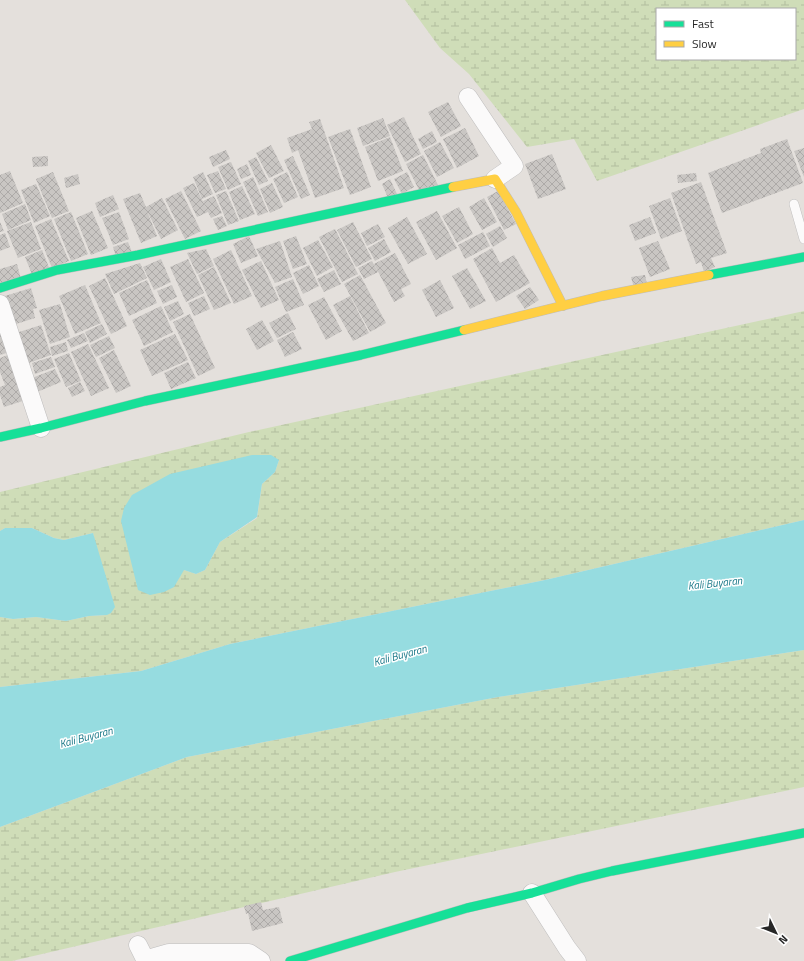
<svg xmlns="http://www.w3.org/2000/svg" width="804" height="961" font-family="'Titillium Web',sans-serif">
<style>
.wetland{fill:url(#wetland-marsh);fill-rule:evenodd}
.water{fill:#96dce0}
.building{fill:url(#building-cross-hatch)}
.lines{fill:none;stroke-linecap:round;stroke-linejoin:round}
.lane-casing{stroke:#bebdbd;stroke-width:10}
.street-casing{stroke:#bebdbd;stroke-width:19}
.fast-casing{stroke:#bebdbd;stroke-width:10}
.slow-casing{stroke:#bebdbd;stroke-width:10}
.lane{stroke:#fbfafa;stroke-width:9}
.street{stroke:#fbfafa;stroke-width:18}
.fast{stroke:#16e098;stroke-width:9}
.slow{stroke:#ffcf43;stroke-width:9}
.labels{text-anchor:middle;stroke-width:3;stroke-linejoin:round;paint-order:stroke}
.water-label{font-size:11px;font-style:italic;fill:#1a7888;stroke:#fff}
</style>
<defs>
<pattern id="wetland-marsh" width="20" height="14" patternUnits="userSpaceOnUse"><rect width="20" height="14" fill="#cfddb8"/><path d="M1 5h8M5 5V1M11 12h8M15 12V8" fill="none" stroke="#b2be9e"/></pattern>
<pattern id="building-cross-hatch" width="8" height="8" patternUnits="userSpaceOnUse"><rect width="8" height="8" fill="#c9c6c3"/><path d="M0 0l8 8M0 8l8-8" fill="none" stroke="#adaaa8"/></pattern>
</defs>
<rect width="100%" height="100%" fill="#e4e0dc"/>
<path class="wetland" d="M405 0H804V109L597 181 574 139 527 147 469 74 440 48ZM657 9H795V59H657Z
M804 311V520L545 580 230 644 141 671 0 687V617L13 619 36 617 66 621 89 616 107 615 93 533 64 540 54 538 32 528H5L0 531V492L249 432ZM279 460 275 472 262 484 257 518 220 542 205 570 196 574 184 570Z
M804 650V787L395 872 68 948 12 961H0V827L187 757 498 697Z"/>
<path class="water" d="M252 455H271L279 460 275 472 262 484 257 517 220 542 205 570 196 574 184 570 174 587 164 592 150 595 138 590 121 521 124 508 132 495 170 474Z
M804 520V650L498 697 187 757 0 827V687L141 671 230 644 545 580Z
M5 528H32L54 538 64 540 93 533 115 607 111 613 107 615 89 616 66 621 36 617 13 619 0 617V531Z"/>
<path class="building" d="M448 102 461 126 441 137 428 112Z
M404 117 421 154 405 162 387 125Z
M383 118 390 136 363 146 357 128Z
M320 119 344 188 315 198 298 150 292 153 287 138 312 129 309 122Z
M465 128 479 156 457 168 443 139Z
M350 129 371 187 350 195 328 137Z
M432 131 437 142 423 149 418 139Z
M390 137 403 171 378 181 365 147Z
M787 139 803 183 722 213 708 173 761 153 760 149Z
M440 142 454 168 437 177 424 151Z
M271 145 284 171 269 178 256 153Z
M804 148V177L794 151Z
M226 150 230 159 213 167 209 157Z
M552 154 566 189 538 199 525 164Z
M423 155 438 185 419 190 406 164Z
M48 156V166L33 167 32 157Z
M293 156 310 195 301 199 284 160Z
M256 157 268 181 259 185 248 161Z
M231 162 241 184 228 190 218 167Z
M247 164 251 175 241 179 237 169Z
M10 171 23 203 0 213V175Z
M218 171 226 189 215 193 207 175Z
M53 172 69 211 52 218 36 179Z
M203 172 213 194 202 199 193 177Z
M287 172 298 197 284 203 273 179Z
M407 172 414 187 402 194 394 179Z
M696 173 697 181 678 183 677 175Z
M78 174 80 184 66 188 64 178Z
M253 177 268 212 258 216 243 182Z
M390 179 397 194 388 198 382 184Z
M701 182 727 253 711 258 715 267 704 272 701 262 696 264 671 193Z
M194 183 207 210 203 201 214 196 222 213 211 218 208 212 197 217 183 188Z
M272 183 283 207 270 213 260 189Z
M36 184 50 216 34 223 21 190Z
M242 186 255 214 240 220 229 192Z
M181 191 201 231 185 239 165 199Z
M226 191 239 221 228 225 216 195Z
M498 191 516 224 504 230 487 197Z
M140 193 146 207 162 198 178 230 161 239 147 211 157 236 141 243 123 199Z
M113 195 119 209 100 217 95 203Z
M484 198 497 222 482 230 469 207Z
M670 198 682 231 661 239 649 206Z
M25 204 31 220 8 230 2 214Z
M459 207 473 234 457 243 442 216Z
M92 211 108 248 91 255 76 218Z
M437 211 457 248 436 260 416 222Z
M71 212 88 254 71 261 54 219Z
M119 212 129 239 113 245 102 218Z
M222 216 227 226 218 230 213 219Z
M407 217 427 254 408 264 388 228Z
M650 217 656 233 635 241 629 225Z
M51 219 69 261 52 268 35 226Z
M0 222 4 231 0 232Z
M31 222 41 249 18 258 7 231Z
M353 222 372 259 356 267 337 230Z
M378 224 385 237 367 246 361 233Z
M500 226 507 238 493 247 486 234Z
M335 229 358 274 342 282 319 237Z
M483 232 490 246 465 259 458 245Z
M5 233 10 247 0 251V235Z
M249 236 258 256 241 263 233 244Z
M296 236 307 264 293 269 283 241Z
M384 239 391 252 375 261 368 248Z
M318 240 333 267 317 276 303 248Z
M280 241 292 277 275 283 256 249Z
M658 241 670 269 650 277 639 248Z
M128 242 132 252 116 257 113 247Z
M492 248 500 263 514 255 530 283 496 302 473 259Z
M206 249 214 266 197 274 187 253Z
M42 250 50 270 33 277 25 257Z
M231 250 252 296 234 304 213 259Z
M395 253 411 284 401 289 405 296 394 302 374 264Z
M161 259 171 282 154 290 143 267Z
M188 259 204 293 186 302 170 267Z
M261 261 279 300 261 308 242 270Z
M372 261 378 272 364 279 358 268Z
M140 263 147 278 114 294 105 274Z
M17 264 21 279 0 285V269Z
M309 265 319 286 303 294 293 273Z
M214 267 231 303 214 310 198 275Z
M467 268 486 301 470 309 452 276Z
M334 270 341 284 324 292 317 279Z
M360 275 386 323 370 332 344 284Z
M645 275 647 284 634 288 631 277Z
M105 278 127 326 111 334 89 286Z
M293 279 304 305 286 312 275 287Z
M147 280 157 303 129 316 119 293Z
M440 280 454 308 436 317 422 290Z
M85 285 101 323 75 334 59 296Z
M172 285 177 297 163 304 157 291Z
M530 287 539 300 525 309 516 296Z
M31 288 37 308 33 309 35 318 13 325 5 296Z
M204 296 210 309 194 316 188 303Z
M350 296 369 333 353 341 333 305Z
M324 297 342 331 326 340 308 305Z
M178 301 184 314 170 321 164 307Z
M60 304 70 337 50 344 39 310Z
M161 306 173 332 144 346 132 320Z
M288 313 296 329 277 338 269 323Z
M190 314 215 368 198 376 173 322Z
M262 320 274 341 257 350 246 329Z
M102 324 107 334 90 343 85 332Z
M41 325 51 355 26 364 16 333Z
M6 331 13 351 0 355V333Z
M293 332 302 349 285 357 277 340Z
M84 333 88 341 71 348 67 340Z
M175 334 188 360 152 376 140 350Z
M109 336 115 348 96 357 90 345Z
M66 342 68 351 52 356 50 347Z
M88 344 109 388 91 396 71 352Z
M114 350 131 386 116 393 99 358Z
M13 353 29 399 4 407 0 395V387L5 385 0 372V358Z
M69 353 81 381 66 387 54 359Z
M51 357 55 367 35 374 32 363Z
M188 362 196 378 171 389 164 373Z
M55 369 61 382 37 392 32 378Z
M80 382 85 391 72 397 68 388Z
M261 902 263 910 279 907 283 923 252 931 248 913 246 914 244 906Z"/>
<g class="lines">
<g class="lane-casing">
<path id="lane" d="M794 204 804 239"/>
</g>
<g class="street-casing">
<path id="street" d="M468 97 514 166 495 179
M0 304 41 428
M532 893 567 948 577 961
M138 945 144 957 148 959 169 953H249L261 961"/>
</g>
<g class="fast-casing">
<path id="fast" d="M709 275 804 257
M0 288 57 270 138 255 453 187
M0 437 41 428 145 401 361 355 464 330
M290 961 467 908 532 893 579 879 612 871 804 833"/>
</g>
<g class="slow-casing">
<path id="slow" d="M453 187 495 179 516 212 563 306
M464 330 602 296 709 275"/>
</g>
<use href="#lane" class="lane"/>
<use href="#street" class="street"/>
<use href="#fast" class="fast"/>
<use href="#slow" class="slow"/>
</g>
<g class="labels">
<g class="water-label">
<text transform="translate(715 583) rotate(-6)" y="4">Kali Buyaran</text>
<text transform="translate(400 655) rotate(-15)" y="4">Kali Buyaran</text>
<text transform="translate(86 737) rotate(-15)" y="4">Kali Buyaran</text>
</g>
</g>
<rect x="656" y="8" width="140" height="52" fill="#ffffff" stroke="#a9a9a9"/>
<rect x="664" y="21" width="20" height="6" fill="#16e098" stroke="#a9a9a9"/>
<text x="692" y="28" font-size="12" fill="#272727">Fast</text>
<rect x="664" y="41" width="20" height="6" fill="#ffcf43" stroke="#a9a9a9"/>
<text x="692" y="48" font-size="12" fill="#272727">Slow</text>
<g transform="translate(776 933) rotate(133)" stroke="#ffffff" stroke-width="3" paint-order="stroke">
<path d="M0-3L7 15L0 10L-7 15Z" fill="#272727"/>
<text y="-6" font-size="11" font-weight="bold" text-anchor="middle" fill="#272727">N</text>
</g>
</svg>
